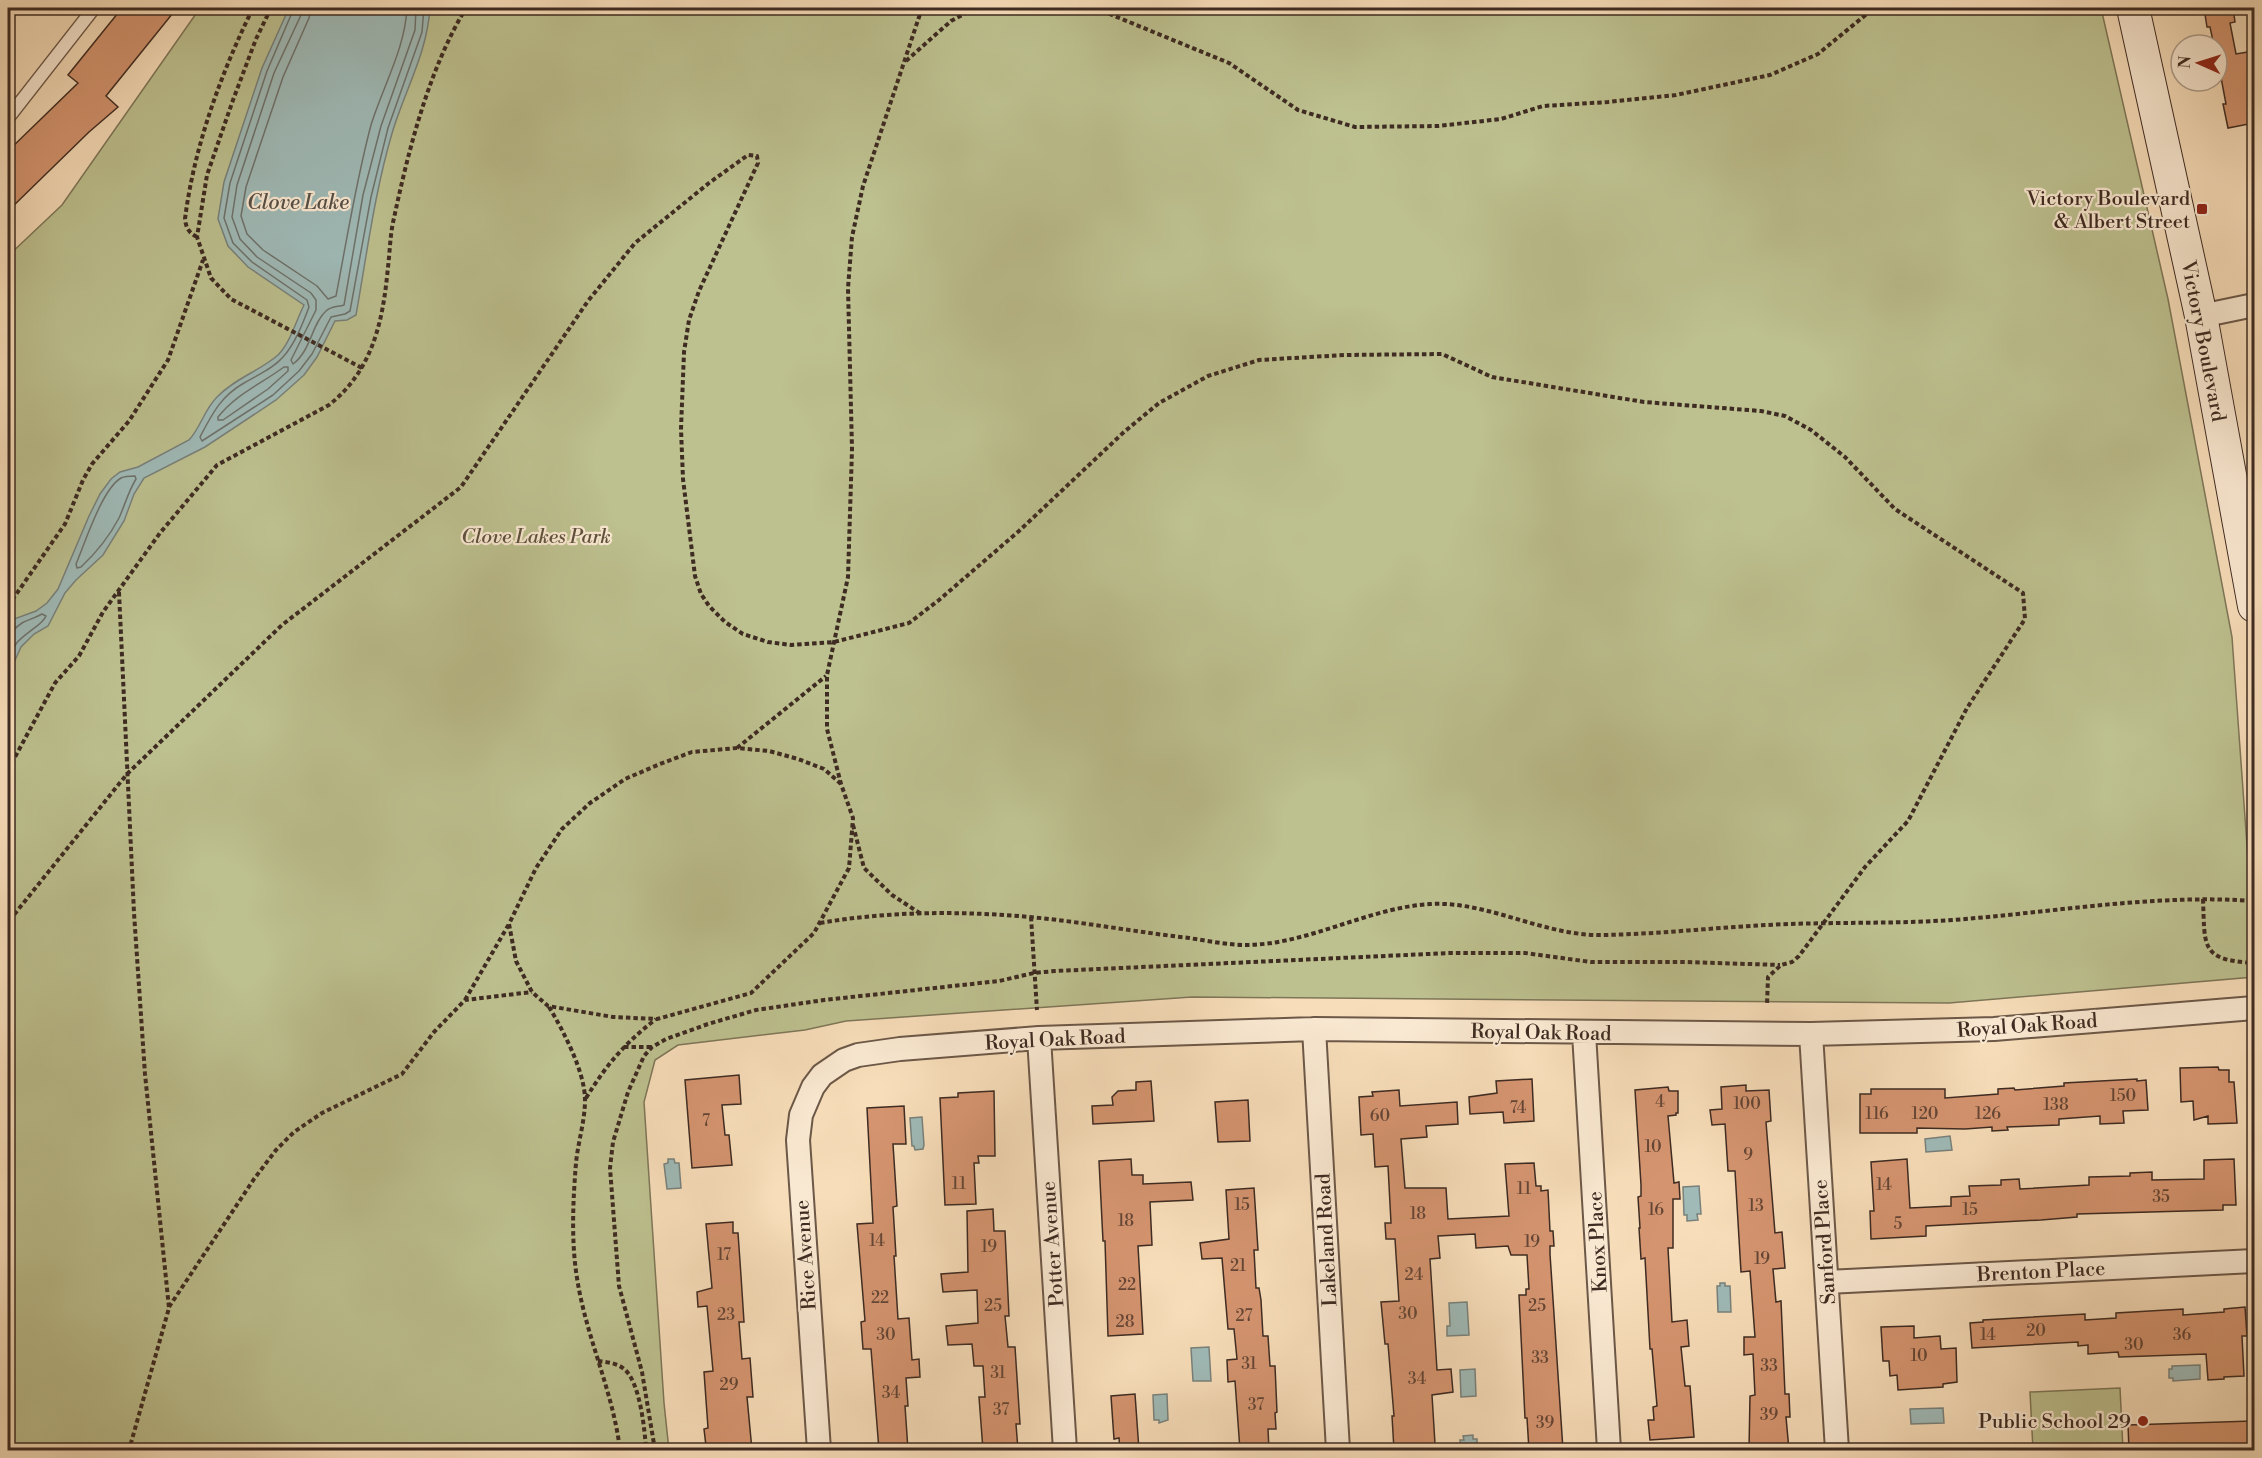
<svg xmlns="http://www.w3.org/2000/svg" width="2262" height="1458" font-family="'Libre Bodoni',serif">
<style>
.green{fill:#bdc08f;stroke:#7e7658;stroke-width:1.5}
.water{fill:#9fbab7;stroke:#78817b;stroke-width:1.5}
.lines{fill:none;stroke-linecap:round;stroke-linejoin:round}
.shore{stroke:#6e726c;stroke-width:1.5}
.building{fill:#d4946f;stroke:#3e2b22;stroke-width:1.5}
.lane-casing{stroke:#6c5848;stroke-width:15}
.street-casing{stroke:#6c5848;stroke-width:26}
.secondary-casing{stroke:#3e2b22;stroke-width:34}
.path{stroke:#3e2b22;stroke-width:4;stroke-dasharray:4.5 3;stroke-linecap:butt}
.lane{stroke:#fae9d2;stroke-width:12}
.street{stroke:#fae9d2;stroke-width:22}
.secondary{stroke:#fae9d2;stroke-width:32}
.poi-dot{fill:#8f2418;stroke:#fae9d2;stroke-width:2}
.labels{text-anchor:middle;stroke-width:4.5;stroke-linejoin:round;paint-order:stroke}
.number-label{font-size:16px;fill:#644535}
.poi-label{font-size:20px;fill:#3e2b22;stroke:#fae9d2;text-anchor:end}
.street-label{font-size:20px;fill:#3e2b22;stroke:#fae9d2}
.park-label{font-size:20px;font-style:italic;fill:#5e503d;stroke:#fae9d2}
.water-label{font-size:21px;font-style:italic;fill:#564f47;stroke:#fae9d2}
</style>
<rect width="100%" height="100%" fill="#f7ddb9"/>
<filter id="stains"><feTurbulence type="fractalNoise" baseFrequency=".00333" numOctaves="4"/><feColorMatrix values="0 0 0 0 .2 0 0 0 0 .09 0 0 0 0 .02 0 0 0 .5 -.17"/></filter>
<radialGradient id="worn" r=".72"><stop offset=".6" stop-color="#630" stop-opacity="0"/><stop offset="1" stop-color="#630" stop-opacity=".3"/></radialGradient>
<path class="green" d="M200 8H2101L2168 299 2232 637 2254 943V977L1949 1003 1192 997 846 1021 805 1030 678 1045 655 1060 644 1102 664 1403 669 1450H8V256L62 205Z
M2120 1388 2123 1450H2033L2030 1392Z"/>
<path class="water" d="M289 8H430C427 53 406 88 393 130 375 190 367 253 356 315L347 320 335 321 317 357 304 375 276 400 205 447 144 478 134 494 124 521 103 555 76 580 65 593 48 626 34 634 21 647 8 676V630L14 619 36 611 47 603 58 589 89 516 100 494 111 479 120 472 138 467 189 440C201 427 204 410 217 397 235 378 260 371 278 355 290 343 296 321 304 305L248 267 228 246 218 219 224 182 262 68Z
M922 1117 924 1145 923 1149 915 1150 914 1146H912L910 1118Z
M1950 1136 1952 1150 1926 1152 1925 1139Z
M668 1159H674L675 1163H679L681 1188 667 1189 664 1164 668 1163Z
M1699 1186 1701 1214H1697L1698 1220 1687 1221V1215H1684L1683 1187Z
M1720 1283H1725V1286H1730L1731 1312H1718L1717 1286H1720Z
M1467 1302 1469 1335 1447 1336V1326H1450L1449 1303Z
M1209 1347 1211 1381H1193L1191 1348Z
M2200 1365V1379L2173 1381V1378H2169V1369H2172V1366Z
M1475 1369 1476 1396 1461 1397 1460 1370Z
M1167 1394 1168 1420 1159 1423V1420H1154L1153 1395Z
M1943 1408 1944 1423 1911 1424 1910 1409Z
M1473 1435V1439H1477V1450H1461L1460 1440H1464L1463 1436Z"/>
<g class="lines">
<path class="shore" d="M294 8 267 71 230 183 224 218 233 243 252 262 307 300 309 307C303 323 295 344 283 357 273 369 257 375 244 383 221 396 212 414 200 437L202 441 273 395 299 371 312 354 331 317 345 314 350 311 371 197 388 128 422 32 424 8
M302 8 301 15 274 73 237 185 232 217 240 239 257 257 311 293 316 300V310L291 360 293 364C311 351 312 323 326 311 331 306 338 307 344 305L363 195 381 126 415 30 416 8
M311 8 309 18 283 77 246 187 241 216 247 234 263 250 317 286 328 299 336 296C347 239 356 181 371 125 383 86 405 49 407 8
M284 367H288V371L268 389 223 420H218V417C236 394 261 384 284 367Z
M135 476 136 479C128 492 125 505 119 518 109 537 96 553 81 567L77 568 76 564C85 543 102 489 121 478 125 476 131 476 135 476Z
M8 632 13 631C23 619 30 621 42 614L46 616C43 625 24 633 16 644 13 649 10 657 8 663"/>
</g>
<path class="building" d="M122 8H177L106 96 118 107 89 132 8 211V151L78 83 68 75Z
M2204 8H2233L2235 22 2230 23 2236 54 2254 51V123L2228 128 2223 104H2226L2217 56V45L2213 41 2210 27H2207Z
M2218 1067 2219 1070H2229V1082H2234L2237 1123 2208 1124V1116L2194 1120 2193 1101 2181 1102 2180 1068Z
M739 1075 741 1104 722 1105 725 1135H729L732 1165 692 1168 685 1080Z
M1532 1079 1534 1121 1504 1123 1503 1112 1470 1114 1469 1097 1497 1093 1496 1081Z
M2137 1079V1081L2146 1080 2148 1110 2123 1111 2124 1123 2100 1124V1116L2059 1119V1125L2007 1127 2008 1130 1992 1131V1127L1965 1129 1917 1128V1133H1860V1094H1871V1089H1945V1098L1998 1094V1089L2014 1088 2015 1090 2064 1086V1083Z
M1151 1081 1154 1121 1093 1124 1092 1106 1113 1105 1112 1097 1118 1091 1136 1090V1082Z
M1746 1085V1091L1769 1090 1771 1121 1766 1122 1775 1233 1782 1232 1785 1268 1773 1269 1776 1302 1781 1301 1785 1394H1789L1790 1417H1786L1789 1450H1749L1750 1396 1755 1395 1753 1354 1744 1355V1337H1755L1750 1271 1741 1272 1735 1171H1728L1725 1124 1712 1125 1710 1110 1722 1109 1721 1087Z
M1668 1087 1669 1091H1678V1113H1676V1115L1668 1116 1674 1183 1679 1182 1680 1199H1673V1248H1668L1672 1322 1687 1320 1689 1346 1681 1347 1685 1386H1690L1694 1437 1650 1440 1648 1420H1654L1653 1407 1657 1406 1652 1349H1650L1645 1258 1641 1259 1639 1228H1640L1638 1197 1641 1196V1185L1635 1090Z
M1399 1090 1400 1106 1457 1102 1458 1124 1426 1126 1427 1137 1401 1139 1405 1188H1446L1448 1219 1509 1216 1505 1164 1534 1163 1536 1186H1541V1191L1548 1190 1550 1231H1553L1554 1246H1550V1254L1563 1450H1529L1527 1418H1525L1519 1295H1526V1289H1529L1527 1255H1511L1508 1246 1476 1248 1475 1234 1438 1236 1440 1258 1430 1259 1437 1370 1451 1369 1453 1392 1432 1395 1435 1444 1428 1445V1450H1394L1392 1416H1394L1388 1344H1385L1381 1302 1399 1301 1395 1239H1386L1385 1223H1391L1388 1166 1375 1167 1373 1134 1361 1135 1359 1097 1373 1096 1372 1092Z
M994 1091 995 1156H978L979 1163H974L976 1204 945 1205 940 1098 958 1097V1093Z
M1248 1100 1250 1141 1218 1142 1215 1102Z
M904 1106 906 1144H893L897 1206 893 1207 896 1256H894L898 1319 909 1318 912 1360 919 1359 920 1377 906 1378 908 1406H905L908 1450H879L871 1349H863L861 1322 865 1321 857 1224 873 1223 867 1108Z
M1131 1159 1132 1175H1143V1184L1191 1182 1193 1200 1150 1202 1152 1245 1138 1246 1143 1334 1108 1336 1105 1241H1103L1099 1161Z
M1907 1159 1910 1208 1951 1206V1197L1970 1196 1969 1186 2001 1185V1180L2019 1179 2020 1189 2089 1185V1177L2130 1176V1173L2152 1172V1180L2204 1179V1160L2234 1159 2236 1205H2223V1210L2077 1214V1217L2041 1220 1926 1226V1236L1871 1239 1870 1211H1874L1871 1162Z
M1254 1188 1258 1250H1254L1256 1288H1259L1261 1300 1263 1336H1268L1270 1366H1275L1277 1412 1275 1413 1276 1429H1268L1269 1450H1240L1235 1381 1228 1382 1227 1360 1237 1359 1234 1329H1228L1222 1258 1202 1259 1200 1243 1229 1239 1226 1190Z
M993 1209 994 1231H1005L1009 1316H1005L1008 1347H1015L1020 1424H1016L1018 1450H983L979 1397H985L983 1366H974L972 1344 948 1345 946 1326 978 1323 977 1290 943 1292 941 1274 968 1272 967 1211Z
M733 1222V1233H738L741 1276 744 1322H739L742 1359 750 1358 753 1397H747L752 1450H717L716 1445 706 1446 704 1429 708 1428 704 1372 713 1371 707 1306 698 1307 697 1292 712 1288 706 1224Z
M2245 1307 2247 1336H2242L2244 1376 2224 1377V1379L2208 1380 2206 1354 2119 1357 2118 1352 2088 1354V1345L2078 1346V1342L1972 1348 1970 1323 1983 1322V1320L2085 1314V1320L2116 1318V1313L2183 1309V1315L2224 1312V1309Z
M1914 1326V1338L1940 1336 1941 1349 1956 1348 1957 1382 1943 1384V1387L1898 1390 1897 1375 1890 1376 1889 1361H1883L1881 1327Z
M1135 1394 1139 1450H1120L1119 1438 1114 1439 1111 1396Z
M2252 1421 2254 1450H2129L2128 1425Z"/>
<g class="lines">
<g class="lane-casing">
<path id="lane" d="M8 118 94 8"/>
</g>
<g class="street-casing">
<path id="street" d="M2201 316 2254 305
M1314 1029 1338 1450
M1584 1033 1609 1450
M1811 1034 1837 1450
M1039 1038 1065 1450
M1827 1282 2254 1261
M819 1450 798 1140 801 1115 813 1087 822 1075 844 1060 858 1055 900 1049 1039 1038 1314 1029 1811 1034 1994 1029 2254 1008"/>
</g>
<g class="secondary-casing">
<path id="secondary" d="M2133 8 2201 316 2254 606"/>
</g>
<path class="path" d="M271 8 256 39 233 100 207 175 197 237 211 278 231 299 362 368
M1095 8 1229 63 1298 110 1355 127 1438 126 1501 119 1543 106 1608 102 1676 95 1770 75 1818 54 1874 8
M906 61 951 21 975 8
M197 237C189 233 186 228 185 219 194 147 221 73 253 8
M119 592 134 913 145 1074 169 1308 129 1450
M8 606 65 524 83 480 92 464 129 421 168 360 203 260
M737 748 826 676
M8 770 55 683 79 656 103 612 160 533 217 465 329 405C373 370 383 321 388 267 390 251 390 234 394 218 409 148 429 69 466 8
M841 784 824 769 798 759 769 751 737 748 692 752 660 764 625 779 590 803 562 829 536 868 509 924 516 961 532 992 548 1006 613 1017 657 1019 751 993 814 933 849 868 853 818 841 784 827 729V675L848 577 852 449 848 288 852 237 863 186 922 8
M853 825 864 868 892 895 921 914
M2203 899C2205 947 2200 960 2254 963
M1031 917 1037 1010
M820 923C889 911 961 911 1030 917 1083 922 1136 932 1189 938 1208 941 1228 945 1247 945 1310 944 1367 908 1430 904 1489 901 1543 936 1602 935 1665 934 1727 926 1790 924 1849 922 1906 924 1965 919 2061 911 2158 894 2254 901
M8 928 13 916 127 774 282 625 461 487 588 301 635 243 709 183 748 155 757 156 758 163 699 291 689 320 684 352 681 429 683 479 695 576 701 594 709 606 725 622 743 634 768 642 791 645 834 642 909 623 939 600 1019 531 1124 432 1159 403 1208 376 1259 360 1344 355 1442 354 1492 377 1644 402 1761 411 1785 416 1811 430 1845 457 1895 509 2023 593 2025 619 1967 708 1908 821 1865 867 1799 956 1792 962 1781 965 1768 977 1767 1005
M465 1000 509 924
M549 1007C563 1030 585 1072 585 1100 585 1121 578 1142 576 1163 573 1200 571 1241 577 1278 586 1337 613 1391 620 1450
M624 1047H652
M586 1098C607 1064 624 1044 656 1019
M169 1307 254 1179 276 1150 294 1132 322 1113 402 1074 434 1032 465 1000 532 992
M598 1361C607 1362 617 1363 624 1369 640 1381 645 1431 646 1450
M655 1450 642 1372 619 1286 610 1168 613 1142 628 1092 644 1056 652 1047 666 1039 708 1024 756 1010 824 1000 999 981 1034 973 1055 971 1450 953H1525L1591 962H1685L1780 965"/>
<use href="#lane" class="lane"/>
<use href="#street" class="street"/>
<use href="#secondary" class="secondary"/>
</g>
<g class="poi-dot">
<rect x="2196" y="203" width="12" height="12" rx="3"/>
<circle cx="2143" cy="1421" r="6"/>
</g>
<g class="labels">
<g class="number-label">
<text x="2123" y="1101">150</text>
<text x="1660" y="1107">4</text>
<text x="1747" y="1109">100</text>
<text x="2056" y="1110">138</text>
<text x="1518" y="1113">74</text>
<text x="1877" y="1119">116</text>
<text x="1925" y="1119">120</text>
<text x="1988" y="1119">126</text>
<text x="1380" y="1121">60</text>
<text x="706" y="1126">7</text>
<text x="1653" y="1152">10</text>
<text x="1748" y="1160">9</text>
<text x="959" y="1189">11</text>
<text x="1884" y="1190">14</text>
<text x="1524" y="1194">11</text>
<text x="2161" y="1202">35</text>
<text x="1242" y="1210">15</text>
<text x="1756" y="1211">13</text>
<text x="1656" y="1215">16</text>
<text x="1970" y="1215">15</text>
<text x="1418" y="1219">18</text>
<text x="1126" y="1226">18</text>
<text x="1898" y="1229">5</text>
<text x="877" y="1246">14</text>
<text x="1532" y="1247">19</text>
<text x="989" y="1252">19</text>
<text x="724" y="1260">17</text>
<text x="1762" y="1264">19</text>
<text x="1238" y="1271">21</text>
<text x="1414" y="1280">24</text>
<text x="1127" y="1290">22</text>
<text x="880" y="1303">22</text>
<text x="993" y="1311">25</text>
<text x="1537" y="1311">25</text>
<text x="1408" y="1319">30</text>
<text x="726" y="1320">23</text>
<text x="1244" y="1321">27</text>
<text x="1125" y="1327">28</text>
<text x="2036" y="1336">20</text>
<text x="886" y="1340">30</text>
<text x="1988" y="1340">14</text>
<text x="2182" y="1340">36</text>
<text x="2134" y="1350">30</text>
<text x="1919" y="1361">10</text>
<text x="1540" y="1363">33</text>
<text x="1249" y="1369">31</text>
<text x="1769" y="1371">33</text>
<text x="998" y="1378">31</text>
<text x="1417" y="1384">34</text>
<text x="729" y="1390">29</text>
<text x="891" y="1398">34</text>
<text x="1256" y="1410">37</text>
<text x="1001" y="1415">37</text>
<text x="1769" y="1420">39</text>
<text x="1545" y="1428">39</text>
</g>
<g class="poi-label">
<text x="2190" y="205">Victory Boulevard<tspan x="2190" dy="23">&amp; Albert Street</tspan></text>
<text x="2131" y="1428">Public School 29</text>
</g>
<g class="street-label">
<text transform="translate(2204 341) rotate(79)" y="7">Victory Boulevard</text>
<text transform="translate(2027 1025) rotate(-4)" y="7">Royal Oak Road</text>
<text transform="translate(1541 1032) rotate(1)" y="7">Royal Oak Road</text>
<text transform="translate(1055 1039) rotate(-3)" y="7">Royal Oak Road</text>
<text transform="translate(1326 1240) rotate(-93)" y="7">Lakeland Road</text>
<text transform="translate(1597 1242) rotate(-93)" y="7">Knox Place</text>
<text transform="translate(1824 1242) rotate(-94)" y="7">Sanford Place</text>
<text transform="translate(1052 1244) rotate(-94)" y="7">Potter Avenue</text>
<text transform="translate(805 1255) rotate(-94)" y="7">Rice Avenue</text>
<text transform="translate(2041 1271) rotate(-3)" y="7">Brenton Place</text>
</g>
<g class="park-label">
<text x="536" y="543">Clove Lakes Park</text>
</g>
<g class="water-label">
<text x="298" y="209">Clove Lake</text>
</g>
</g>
<rect width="2262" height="1458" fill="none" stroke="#f7ddb9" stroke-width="30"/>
<rect x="9" y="9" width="2244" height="1440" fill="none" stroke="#3e2b22" stroke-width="3"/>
<rect x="15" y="15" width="2232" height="1428" fill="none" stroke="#3e2b22" stroke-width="1.5"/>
<g transform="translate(2199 63) rotate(273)"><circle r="28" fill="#fae9d2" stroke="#af9d8c" stroke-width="1.5"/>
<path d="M0-4.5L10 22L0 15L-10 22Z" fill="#8f2418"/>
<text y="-9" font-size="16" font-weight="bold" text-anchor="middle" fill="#3e2b22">N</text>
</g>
<rect width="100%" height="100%" filter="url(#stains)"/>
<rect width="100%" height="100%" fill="url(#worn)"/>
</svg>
